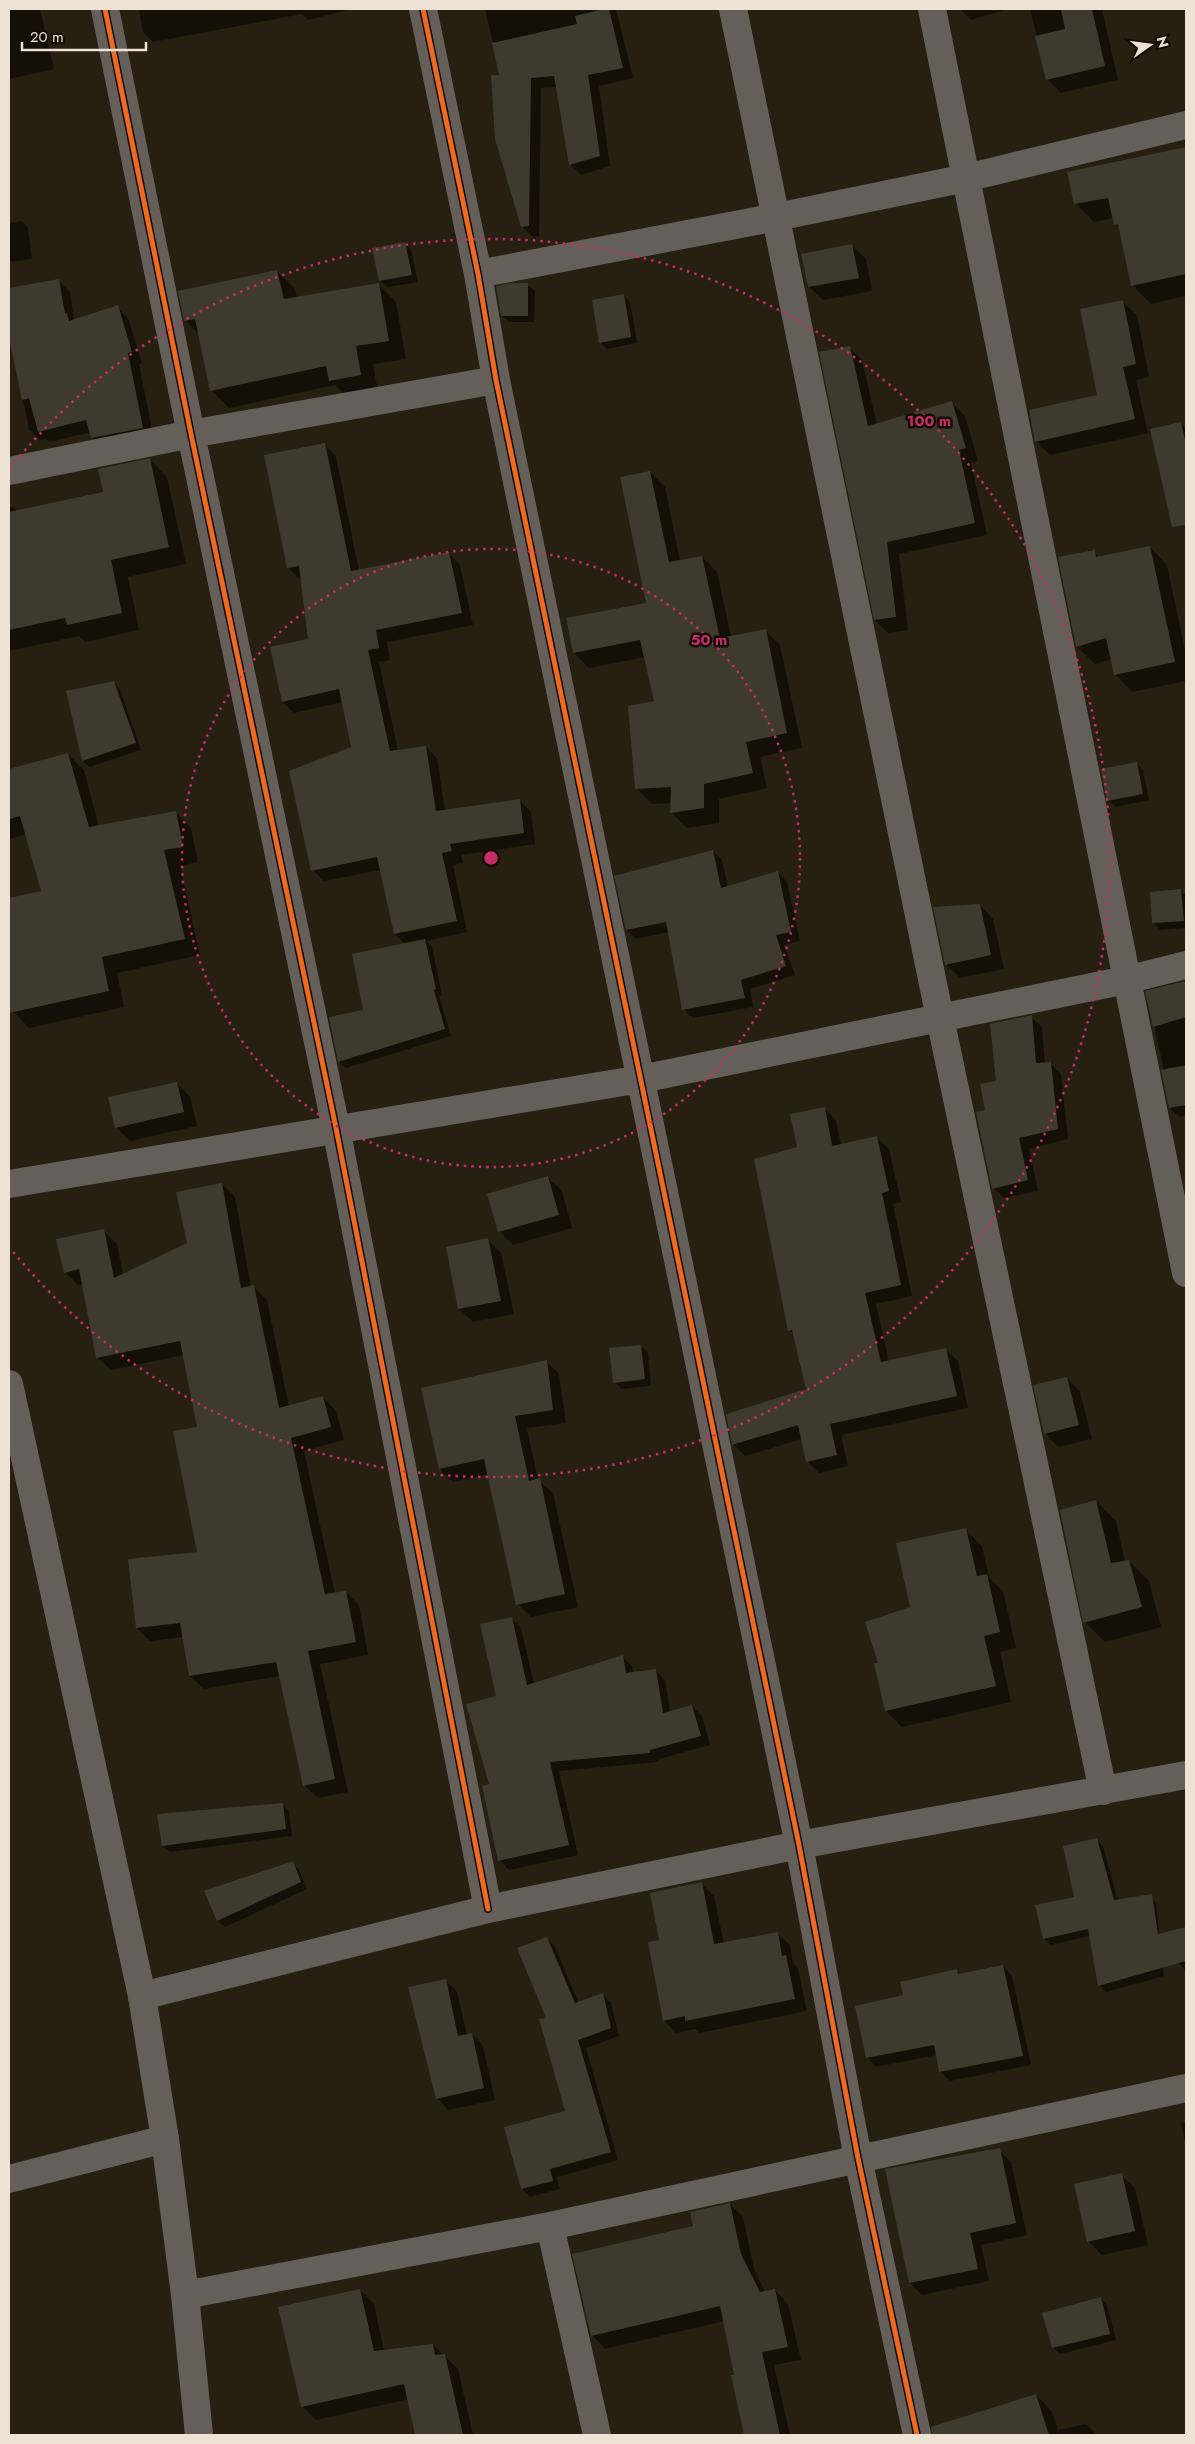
<svg xmlns="http://www.w3.org/2000/svg" width="1195" height="2444" font-family="Jost,sans-serif">
<style>
.shadow{fill:#0007}
.building{fill:#3e3b2e}
.lines{fill:none;stroke-linecap:round;stroke-linejoin:round}
.minor{stroke:#655f59;stroke-width:28}
.tertiary{stroke:#655f59;stroke-width:28}
.cycleway-casing{stroke:#130c03;stroke-width:8}
.cycleway{stroke:#ed6a23;stroke-width:5}
.ring{fill:none;stroke:#c62c67;stroke-width:2.5;stroke-dasharray:2.5 5}
.centre{fill:#c62c67;stroke:#130c03;stroke-width:2.5}
.ring-label{font-size:15px;text-anchor:middle;font-weight:bold;fill:#c62c67;stroke:#130c03;stroke-width:5;stroke-linejoin:round;paint-order:stroke}
</style>
<rect width="100%" height="100%" fill="#271f10"/>
<path class="shadow" d="M9 9H40L54 69 9 79Z
M139 9H351L308 20 302 14 153 42 143 32Z
M485 9H616L633 78 599 86 610 166 581 175 570 164 557 87 541 88 539 236 533 237 522 226 501 76Z
M960 9H1008L971 20Z
M1030 9H1102L1118 80 1061 93 1047 79Z
M1186 149V296L1151 304 1132 285 1121 230 1115 224 1114 218 1094 222 1076 204 1069 173Z
M22 221 28 228 32 259 9 262V223Z
M405 243 411 250 418 282 387 287 380 281Z
M852 245 866 259 872 291 823 300 809 287Z
M277 271 295 289 297 298 378 284 396 302 406 359 373 364 378 392 348 398 335 385 229 408 211 390 200 335 185 320Z
M58 280 70 292 74 320 117 307 128 318 142 363 139 364 154 439 103 449 92 438 91 432 50 442 46 439 40 440 29 429 9 331V327L14 326 9 289Z
M528 285 535 291 534 322H509L502 315Z
M624 295 630 302 637 343 607 349 600 342Z
M1123 302 1137 315 1149 377 1136 380 1148 433 1050 455 1036 441 1099 396Z
M849 347 862 360 877 425 952 403 965 416 978 461 971 463 987 535 899 554 908 630 888 633 875 620Z
M1181 423 1186 429V488L1171 491Z
M324 444 336 456 359 571 449 553 460 565 473 625 387 642 390 660 379 662 398 751 426 747 437 758 445 811 520 801 531 812 535 844 461 855 463 863 453 865 467 932 426 941 432 947 442 995 439 996 451 1036 346 1068 339 1062 365 1011 405 944 395 934 381 870 324 881 313 870 353 747 343 702 294 713 283 702 310 640 302 578 299 579 288 567Z
M150 460 167 477 186 564 128 577 139 630 85 642 79 636 9 651V508L14 507 18 511 104 493Z
M650 472 665 487 680 561 702 557 717 572 731 637 765 630 780 645 802 748 760 757 767 788 719 799V823L687 828 672 813V803L652 804 637 789 655 702 645 657 589 668 574 653 648 604Z
M1150 547 1167 565 1186 655V681L1132 692 1115 674 1111 659 1095 664 1077 647 1094 552 1100 558Z
M113 682 120 689 141 750 90 767 83 761 68 692Z
M68 754 84 770 99 827 175 812 191 828 198 862 180 866 200 955 117 973 124 1007 29 1028 14 1012 9 990V899L42 892 27 834 9 839V770Z
M1136 763 1143 770 1149 800 1115 807 1108 800Z
M713 851 722 860 728 887 778 872 787 882 800 941 784 945 795 975 750 989 753 1007 693 1018 683 1009 669 932 636 939 627 930Z
M1181 891 1186 896V928L1160 930 1154 923Z
M980 905 993 919 1004 969 960 978 946 964Z
M1186 981V1115L1179 1117 1170 1108 1164 1071 1147 992Z
M1031 1017 1042 1027 1045 1064 1050 1063 1061 1074 1068 1139 1029 1149 1038 1191 1004 1198 993 1188 986 1111 997 1082Z
M177 1083 190 1097 197 1126 130 1141 116 1127Z
M824 1108 836 1120 841 1145 877 1137 889 1149 901 1202 893 1204 912 1296 876 1304 889 1362 946 1350 958 1361 968 1408 841 1435 848 1466 819 1473 807 1461 802 1439 745 1456 733 1444 808 1390 794 1335 790 1330 798 1147Z
M548 1177 562 1191 572 1228 513 1245 499 1231Z
M222 1184 235 1197 251 1287H254L267 1300 289 1407 323 1397 336 1411 344 1440 304 1451 335 1594 346 1592 359 1605 368 1655 320 1664 348 1792 318 1798 304 1785 280 1676 204 1689 190 1676 183 1637 150 1641 137 1628 199 1553V1428L184 1355 111 1370 97 1357 83 1284 78 1285 65 1272 103 1230 117 1244 123 1275 188 1244Z
M487 1239 501 1253 514 1314 473 1322 459 1309 447 1248Z
M641 1346 648 1353 651 1386 621 1389 615 1382Z
M546 1361 559 1374 566 1423 527 1428 538 1480 553 1493 578 1607 531 1617 518 1604 489 1474 453 1482 440 1469Z
M1067 1378 1080 1392 1092 1439 1058 1447 1045 1433Z
M1096 1501 1116 1521 1125 1562 1129 1561 1149 1581 1161 1627 1105 1642 1085 1622Z
M965 1529 982 1546 989 1578 1003 1591 1016 1648 1000 1652 1011 1702 902 1727 886 1711 879 1664 911 1608Z
M511 1618 521 1628 534 1684 623 1657 632 1666 633 1673 655 1670 665 1680 670 1712 692 1706 702 1716 710 1745 659 1759V1762L559 1771 578 1855 509 1870 500 1860 491 1785 498 1696Z
M283 1805 289 1811 292 1836 170 1852 163 1846Z
M1096 1840 1103 1846 1118 1901 1150 1896 1156 1903 1164 1976 1106 1992 1100 1985 1090 1936 1051 1945 1044 1939 1075 1897Z
M293 1863 299 1870 307 1889 225 1927 218 1921 205 1892Z
M701 1883 714 1896 724 1944 777 1933 790 1945 793 1963 798 1969 807 2011 699 2033 695 2029 676 2033 664 2020 660 1941Z
M1186 1934V1971L1179 1963Z
M547 1938 555 1947 579 2003 603 1995 611 2003 619 2036 586 2048 618 2160 557 2177 560 2189 530 2197 522 2189 567 2112 548 2019Z
M1003 1966 1012 1976 1031 2065 950 2081 940 2071 937 2055 876 2067 867 2057 904 1996 957 1970 961 1975Z
M445 1980 457 1992 467 2035 472 2034 483 2046 495 2100 448 2110 437 2098Z
M1186 2122V2147L1181 2123Z
M999 2150 1011 2162 1027 2235 981 2245 989 2281 922 2295 910 2283 887 2170Z
M1121 2175 1135 2188 1148 2245 1102 2255 1088 2241Z
M730 2204 743 2217 754 2269 765 2292 775 2290 788 2304 801 2360 774 2365 790 2435H745L732 2376H736L724 2321 605 2349 592 2335 695 2227Z
M360 2290 374 2304 384 2351 433 2345 458 2369 473 2435H417L409 2399 316 2420 302 2406Z
M1101 2298 1107 2305 1116 2340 1060 2354 1053 2348Z
M1036 2395 1052 2412 1058 2430 1086 2424 1097 2435H1016L1006 2404Z"/>
<path class="building" d="M604 9H609L623 68 588 75 600 156 569 165 554 76 531 78 529 226 521 227 495 139 491 75H499L492 43 577 24 575 16Z
M1061 9H1092L1105 66 1046 80 1035 36 1065 29Z
M1186 147V274L1131 286 1118 224 1114 225 1108 198 1074 204 1067 172Z
M405 242 412 275 379 281 372 248Z
M852 244 859 278 808 287 801 254Z
M277 270 284 299 379 283 389 341 356 346 361 375 329 381 326 366 210 391 195 319 184 321 178 291Z
M59 279 65 314 67 313 69 321 118 305 132 352 128 353 143 428 91 438 86 420 38 432 29 398 22 400 9 338V288Z
M513 283H528V316H501L496 286Z
M624 294 631 337 599 343 592 300Z
M1123 300 1136 364 1123 367 1135 419 1035 442 1029 410 1097 395 1080 309Z
M850 346 868 426 952 401 966 448 959 450 975 523 887 542 896 617 874 620 819 352Z
M1181 422 1186 444V525L1172 527 1150 429Z
M325 443 351 571 449 552 462 613 376 630 379 648 368 650 390 751 426 746 436 811 520 799 524 833 450 844 452 851 442 853 457 921 394 934 377 857 311 871 289 771 351 747 339 689 282 702 270 647 308 639 299 566 287 568 264 455Z
M150 458 169 547 111 560 122 613 67 625 65 618 9 630V512L103 492 98 469Z
M650 471 669 562 702 556 720 638 766 629 787 733 746 742 753 773 704 784V808L670 813 671 787 635 789 628 706 654 701 640 640 573 653 566 618 646 603 620 477Z
M1150 546 1175 662 1114 675 1106 638 1076 647 1058 557 1095 550 1096 557Z
M114 681 136 743 82 761 66 691Z
M68 753 89 827 176 811 183 847 164 850 185 939 102 957 109 991 9 1013V898L41 891 20 816 9 819V769Z
M1137 762 1143 794 1107 801 1101 769Z
M713 850 721 888 778 871 791 932 776 935 786 966 741 980 745 998 682 1010 666 922 626 930 614 876Z
M1181 889 1184 921 1152 923 1150 892Z
M980 904 991 955 945 965 933 907Z
M425 939 436 989 434 990 445 1029 338 1062 329 1017 363 1010 352 954Z
M1186 981V1017L1153 1027 1145 991Z
M1032 1015 1036 1063 1051 1062 1058 1129 1019 1138 1028 1180 992 1189 976 1112 985 1110 980 1084 996 1081 990 1024Z
M1186 1065V1105L1169 1108 1161 1070Z
M177 1082 184 1112 115 1128 108 1097Z
M825 1107 832 1146 877 1136 889 1191 882 1193 901 1285 865 1293 881 1362 946 1348 957 1396 830 1424 837 1455 806 1462 798 1425 732 1445 726 1414 806 1389 792 1330 788 1331 754 1159 797 1147 790 1114Z
M548 1176 559 1215 498 1232 487 1194Z
M222 1183 241 1288 254 1285 279 1408 323 1396 331 1427 291 1438 325 1594 346 1591 356 1642 308 1651 335 1779 303 1786 276 1662 189 1676 180 1623 136 1628 128 1559 197 1552 173 1431 197 1427 180 1341 96 1358 79 1269 64 1273 56 1239 104 1229 114 1278 187 1243 176 1192Z
M488 1238 501 1301 458 1309 446 1247Z
M641 1345 645 1379 613 1383 609 1348Z
M547 1360 553 1410 515 1416 529 1481 540 1478 565 1594 516 1605 484 1459 439 1469 421 1388Z
M1067 1377 1079 1425 1044 1434 1033 1385Z
M1096 1500 1111 1563 1129 1560 1142 1607 1083 1623 1060 1510Z
M966 1528 977 1576 987 1574 1000 1632 984 1636 996 1686 885 1711 874 1663H878L865 1622 910 1607 896 1543Z
M512 1617 527 1685 623 1655 626 1673 656 1669 663 1713 692 1705 701 1736 650 1750V1753L550 1762 569 1845 498 1861 482 1786 489 1784 466 1704 496 1696 480 1624Z
M283 1803 286 1829 162 1846 157 1814Z
M1097 1838 1114 1900 1152 1894 1158 1934 1186 1927V1961L1098 1986 1088 1929 1043 1939 1035 1905 1074 1897 1063 1846Z
M293 1861 301 1882 217 1921 204 1891Z
M702 1882 714 1944 778 1932 782 1956 786 1955 795 1999 685 2021V2016L663 2021 648 1942 659 1940 650 1893Z
M547 1937 575 2003 603 1993 611 2028 578 2040 611 2152 550 2169 553 2181 521 2189 504 2127 565 2111 539 2019 546 2018 517 1948Z
M1003 1965 1023 2056 939 2072 934 2045 866 2058 855 2006 903 1995 900 1982 957 1969 958 1974Z
M446 1979 458 2036 472 2033 484 2088 436 2099 408 1987Z
M1000 2148 1016 2223 970 2233 978 2269 909 2283 885 2169Z
M1122 2173 1135 2231 1087 2242 1074 2184Z
M730 2203 741 2254 760 2292 775 2289 788 2347 762 2352 780 2435H744L731 2375H734L720 2306 591 2336 572 2254 693 2226 690 2212Z
M360 2289 374 2351 433 2344 435 2355 445 2354 463 2435H415L404 2384 301 2407 278 2307Z
M1101 2297 1110 2334 1052 2348 1042 2313Z
M1036 2394 1049 2435H932L931 2427Z"/>
<g class="lines">
<path class="minor" d="M105 9 191 434 336 1128 488 1909
M423 9 478 274 496 380 799 1845 858 2158 917 2435
M733 9 940 1018 1103 1791
M932 9 1186 1273
M478 274 777 217 966 178 1186 125
M9 471 191 434 496 380
M9 1184 641 1079 1126 980 1186 965
M142 1996 488 1909 799 1845 1186 1775
M9 2179 165 2139
M550 2226 597 2435
M185 2295 550 2226 1186 2088"/>
<path class="tertiary" d="M9 1384 142 1996 165 2139 185 2295 199 2435"/>
<g class="cycleway-casing">
<path id="cycleway" d="M105 9 191 434 336 1128 488 1909
M423 9 478 274 496 380 799 1845 858 2158 917 2435"/>
</g>
<use href="#cycleway" class="cycleway"/>
</g>
<g class="ring">
<circle cx="491" cy="858" r="309"/>
<path d="M10 468A619 619 0 1 1 10 1248"/>
</g>
<circle cx="491" cy="858" r="8" class="centre"/>
<g class="ring-label">
<text x="929" y="426">100 m</text>
<text x="709" y="645">50 m</text>
</g>
<rect width="1195" height="2444" fill="none" stroke="#ede2d3" stroke-width="20"/>
<g transform="translate(1150 45) rotate(76)" stroke="#130c03" stroke-width="4" paint-order="stroke">
<path d="M0-4L9 19L0 12L-9 19Z" fill="#ede2d3"/>
<text y="-8" font-size="14" font-weight="bold" text-anchor="middle" fill="#ede2d3">N</text>
</g>
<path d="M22 42v8h124v-8" fill="none" stroke="#ede2d3" stroke-width="2.5"/>
<text x="30" y="42" font-size="15" fill="#ede2d3" stroke="#130c03" stroke-width="4" paint-order="stroke">20 m</text>
</svg>
